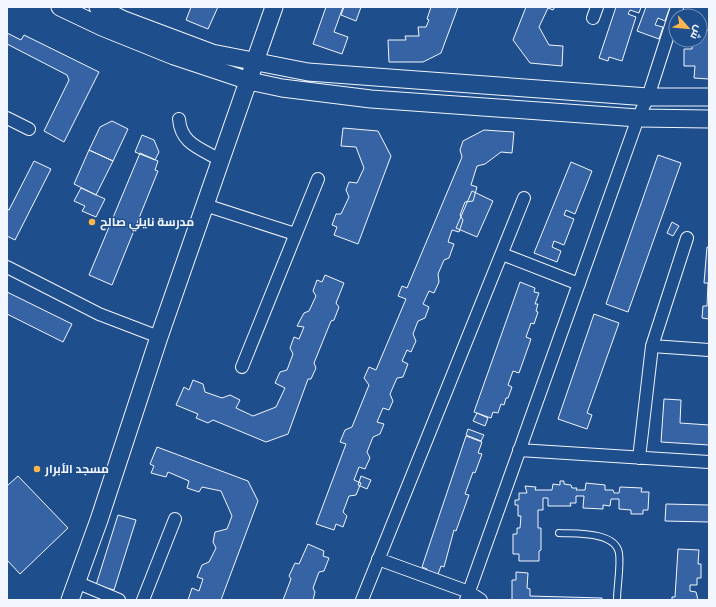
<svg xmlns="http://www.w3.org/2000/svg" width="716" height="607" font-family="'Roboto Condensed',Cairo,sans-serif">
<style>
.building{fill:#3563a3;stroke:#f2f6ff}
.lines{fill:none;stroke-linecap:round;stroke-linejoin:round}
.lane-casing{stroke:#f2f6ff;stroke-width:8}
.street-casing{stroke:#f2f6ff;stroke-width:14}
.secondary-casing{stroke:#f2f6ff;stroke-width:19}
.lane{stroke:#1f4e8c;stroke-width:6}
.street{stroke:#1f4e8c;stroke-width:12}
.secondary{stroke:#1f4e8c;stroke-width:17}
.poi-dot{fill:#ffb74d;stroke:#1f4e8c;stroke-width:1.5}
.labels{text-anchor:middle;stroke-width:3;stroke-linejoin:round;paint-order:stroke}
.poi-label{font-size:12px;font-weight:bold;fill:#f2f6ff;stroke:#1f4e8c;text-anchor:start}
</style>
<rect width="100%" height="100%" fill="#1f4e8c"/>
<path class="building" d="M191 7H218L208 29 186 20Z
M326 7H343L334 32 348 37 342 54 313 44Z
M344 7H361L356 21 341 15Z
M431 7H458L441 53 423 62H389L388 40H406L405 36H419L418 27H426L429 20 427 19Z
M526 7H555L553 10 548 8 539 27 549 45 563 46 562 66 530 63 513 40Z
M616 7H641L639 13 630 10 628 14 636 17 622 61 609 57 608 61 599 58Z
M646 7H670L665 21 658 18 655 25 663 27 659 39 637 31Z
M700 30H709V79L694 78 695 66H684V49H692L693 40H700Z
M7 33 21 40 24 35 99 72 64 142 44 131 69 80 67 75 7 44Z
M112 121 128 129 113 161 89 150 100 127Z
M343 128 378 131 391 156 358 244 334 235 337 227 332 225 336 214H341L349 197 346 190 349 182 357 183 364 168 356 147 341 146Z
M484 130 514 132 512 153 501 152 485 164 477 166 471 185 477 187 473 201 465 202 460 215 463 220 459 232 452 230 448 242 454 244 449 258 444 260 438 274 439 282 434 293 429 291 423 304 429 307 425 318 418 321 413 334 416 341 411 352 407 350 402 361 408 364 403 377 397 378 390 394 393 401 389 410 383 408 377 422 384 424 380 434 373 437 367 452 370 458 365 469 359 467 354 480 361 483 356 495 349 496 343 512 347 516 343 527 336 524 334 530 316 524 346 444 340 442 345 430 352 427 369 385 364 378 369 367 376 370 406 299 398 296 402 286 407 288 462 157 460 150 463 141Z
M142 135 154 140 159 152 155 160 135 152Z
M89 150 113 161 96 195 74 184Z
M140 153 158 161 155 170 158 171 112 285 89 275Z
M658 155 681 163 628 312 606 304Z
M34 161 51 169 15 240 7 236V209L9 210Z
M571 162 592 171 575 214 566 210 564 215 574 219 564 245 554 241 552 247 561 251 557 262 534 253Z
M81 188 105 199 96 217 82 211 85 206 74 201Z
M472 191 493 201 477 237 456 228Z
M672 222 679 226 673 236 667 233Z
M707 247H709V319L702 318 703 306H707L708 283H704Z
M325 275 344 283 336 303 339 307 334 320 331 321 314 363 316 368 311 379H308L288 434 266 442 213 420 208 423 196 418 198 414 176 405 184 387 189 390 193 380 203 384 205 392 222 398 230 395 240 400 236 408 253 416 276 407 285 388 275 383 280 372 287 370 293 354 290 348 294 337 299 339 304 327 297 326 304 313 309 311 316 296 313 291 317 280 322 282Z
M520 282 535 288 534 292 539 293 535 304H538L536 311 538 312 534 324 531 323 526 337 531 339 519 373 513 371 508 385 512 387 508 398H506L504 405 501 404 498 413 493 412 491 418 474 412Z
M7 292 72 324 63 342 7 314Z
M594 314 619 323 587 413 592 415 587 429 558 419Z
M664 399 681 400 680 423 709 425V445L661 442Z
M477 413 488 418 485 426 473 421Z
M468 429 484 435 481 441 466 435Z
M466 436 482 442 478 453 482 454 475 473 473 472 465 494 469 495 456 531 454 530 444 567 441 566 437 577 426 573 427 569 422 567Z
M157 447 248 481 258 501 221 600H188L192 588 199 591 203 579 197 577 202 565 209 562 216 548 213 542 215 532 227 529 232 516 221 491 202 487 199 492 187 488 189 481 168 472 166 477 151 473 154 466 150 464Z
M18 476 68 528 20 574 7 560V486Z
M361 476 371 480 367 489 358 485Z
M560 481H564V484L571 485 572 488H577L576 490H585L586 483 605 485V490H613L614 493H619L620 487 642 488 641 492H649L648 510H643V514H631V510L619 509V499H611L610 506 603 505V509L583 508 584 496H576V503H570L571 506H548V498H543V510H538V528H541V550L539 551V561H519V554H513V534H517V528H520L521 516H518V505H515V500H519V493H527L525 486 536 487 535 490H552L553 484 560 485Z
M666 504 709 505V522L665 521Z
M118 515 136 520 114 590 96 585Z
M308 544 324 551 323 556 329 558 324 571 319 572 313 588 315 592 313 600H283L291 579 289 576 295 563 299 564Z
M678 549 699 550 698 564H701V578H697V585H690V591L696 592 698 600H672V597H675Z
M516 572 528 573 527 588 530 589V596L602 598V600H512V580H516Z"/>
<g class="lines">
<g class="lane-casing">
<path id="lane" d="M559 533C575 534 615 531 619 553 621 566 617 586 617 600"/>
</g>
<g class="street-casing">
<path id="street" d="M593 18 597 7
M7 118 29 129
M179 119C181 144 200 148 220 160
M205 205 295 234
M502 254 579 284
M7 267 99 314 159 337
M652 346 709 350
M242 367 318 179
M519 450 709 462
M639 458 652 346 687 238
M378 559 469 592 481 600
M76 582 119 600
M143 600 175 519
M362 600 524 198
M466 600 638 118 648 97 677 7"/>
</g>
<g class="secondary-casing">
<path id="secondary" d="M60 7 102 27 174 56 249 81 282 88 371 99 638 118 709 119
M98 7 124 20 212 53 308 72 648 97H709
M70 600 99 520 159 337 274 7"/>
</g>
<use href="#lane" class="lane"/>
<use href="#street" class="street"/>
<use href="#secondary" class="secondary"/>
</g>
<g class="poi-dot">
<circle cx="92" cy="222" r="4"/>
<circle cx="37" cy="469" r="4"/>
</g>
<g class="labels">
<g class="poi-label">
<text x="100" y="226">مدرسة نايلي صالح</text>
<text x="45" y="473">مسجد الأبرار</text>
</g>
</g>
<rect width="716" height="607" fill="none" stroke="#f2f6ff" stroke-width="16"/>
<g transform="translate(688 28) rotate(117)"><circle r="19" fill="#1f4e8c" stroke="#7391ba"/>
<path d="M0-3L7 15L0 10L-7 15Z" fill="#ffb74d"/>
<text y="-6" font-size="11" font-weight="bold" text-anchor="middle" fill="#f2f6ff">ش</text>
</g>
</svg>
